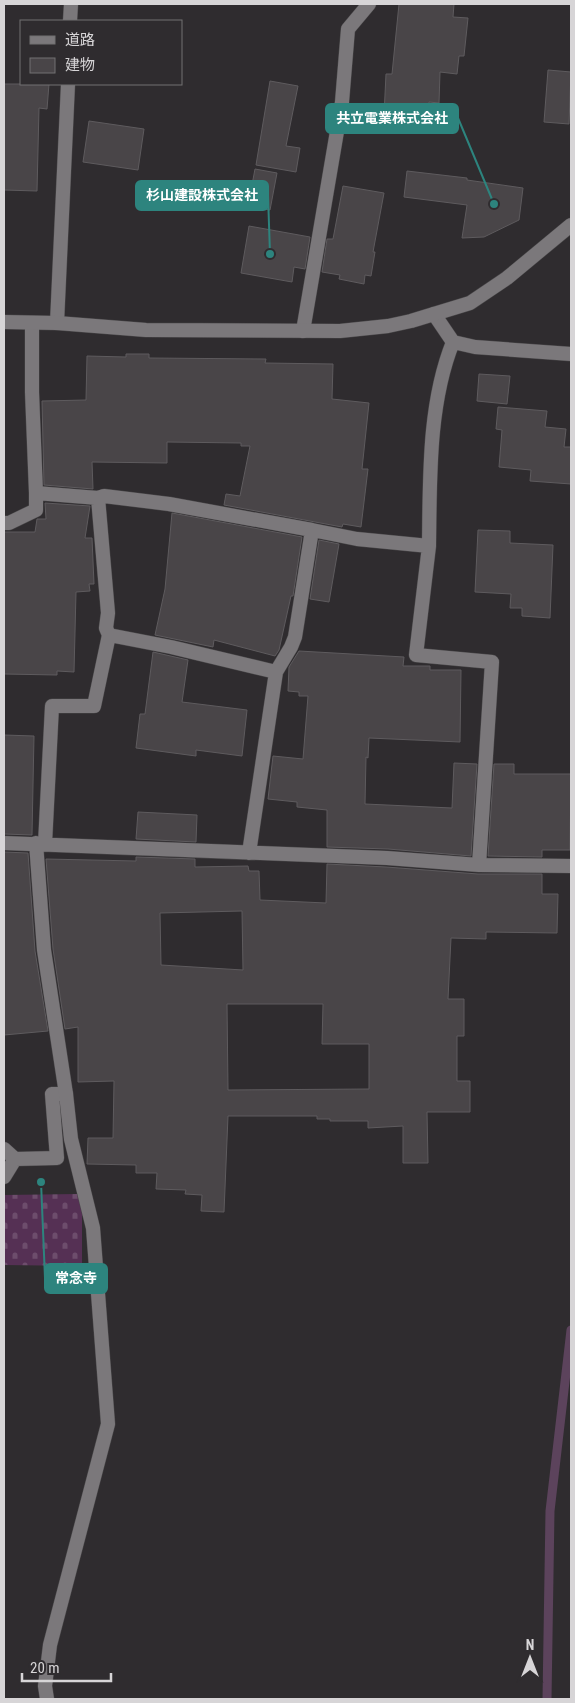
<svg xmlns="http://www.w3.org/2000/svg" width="575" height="1703" font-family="'Roboto Condensed','Noto Sans JP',sans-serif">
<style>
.cemetery{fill:url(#cemetery-stones)}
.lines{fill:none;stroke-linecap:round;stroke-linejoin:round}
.stream{stroke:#5c435c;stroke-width:9}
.building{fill:#494548;stroke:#5e5b5e;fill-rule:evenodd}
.service-casing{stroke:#494749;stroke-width:15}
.minor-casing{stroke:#494749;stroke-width:15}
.tertiary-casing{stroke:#494749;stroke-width:15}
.service{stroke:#7b787b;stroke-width:14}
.minor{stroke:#7b787b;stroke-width:14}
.tertiary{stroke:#7b787b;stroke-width:14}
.leader{fill:none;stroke:#2d847e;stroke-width:2}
.callout-dot{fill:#2d847e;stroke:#2f2c2f;stroke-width:2}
.callout{fill:#2d847e;stroke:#2d847e;stroke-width:2}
.callout-label{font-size:14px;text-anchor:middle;font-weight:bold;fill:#fff}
</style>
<defs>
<pattern id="cemetery-stones" width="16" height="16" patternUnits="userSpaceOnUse" patternTransform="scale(1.25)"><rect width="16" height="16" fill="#553054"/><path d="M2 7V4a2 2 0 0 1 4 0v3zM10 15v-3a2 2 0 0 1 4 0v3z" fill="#6d4d6c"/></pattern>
</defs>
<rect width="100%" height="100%" fill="#2f2c2f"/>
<path class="cemetery" d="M78 1194 82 1207V1266L4 1265V1195Z"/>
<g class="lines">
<path class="stream" d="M547 1699 550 1511 571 1330"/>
</g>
<path class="building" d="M399 4H454L453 17 468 18 464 56H459L457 74 440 72 439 103 429 102V111H427V116L416 115V117L384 115 386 74H392Z
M548 70 571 72 569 124 544 122Z
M270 81 298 86 286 146 300 148 296 172 256 165Z
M4 84H49L47 109 39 108 37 191 4 190Z
M89 121 144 129 138 170 83 162Z
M255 169 277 173 270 210 248 206Z
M407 171 467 178V180L523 188 519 220 484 237 462 238 467 205 404 197Z
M343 186 384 193 373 252H375L371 276 365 275 364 284 339 279 340 275 322 272 327 239H333Z
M249 226 310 237 305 269 294 267 292 282 241 273Z
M126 354H149V358L266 359 265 363 333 364 332 399 369 403 362 469H368L361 527 343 524 342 527 224 505 226 494 240 496 250 446H241V443L167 442V463L92 462 93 489 44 485 42 401 86 400 87 356 126 357Z
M479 374 510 376 507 404 477 401Z
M498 407 547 411 545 427 566 429 564 447H571V484L530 481 531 470 499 467 502 430 496 429Z
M45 503 90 506 85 538H92L94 584H89L90 591 76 592 74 672 57 671V675L4 674V532H35L37 519H46Z
M172 513 302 537 293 596H291L279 650 275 656 214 640 213 647 155 635 165 589Z
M478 530 510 531V543L553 545 550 618 522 616V608H510L511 594 475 592Z
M319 540 339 544 329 602 310 599Z
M299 651 404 657 403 666H430V670H461L460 742 369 738 368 758 366 757 365 804 452 808 454 763 477 764 471 856 388 849 327 847V810L297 807V802L268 799 273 756 303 759 308 696H299V692L288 691 289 667Z
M153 652 188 660 182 702 247 710 242 756 196 750V756L136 748 140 714H145Z
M4 735 34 736 32 835 4 834Z
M494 764H514V774H571L570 850H542V857L488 856Z
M138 812 197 815 196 842 136 839Z
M4 852 28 853 35 951 48 1031 4 1035Z
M136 857 195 859V867L248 866 249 871H259L260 900 326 903 327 864 386 867 478 874H542V894H558L557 933 486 932V939L451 938 448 999H464V1036H457V1081H470V1112H427L428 1163H403V1126L368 1128V1121H330V1119H317V1116H228L224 1212 201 1211 202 1195 185 1194 186 1190 156 1189 157 1173H136V1165L87 1164 88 1138H113L114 1081 78 1082V1027L65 1029 53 949 46 859 136 861ZM242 911 243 970 161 965 160 913ZM227 1004H323L322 1044H369V1089L228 1090Z"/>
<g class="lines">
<g class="service-casing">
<path id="service" d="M4 1149 15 1159
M4 1177 15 1159 57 1158 52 1094H66"/>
</g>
<g class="minor-casing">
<path id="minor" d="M70 21 71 4
M434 314 453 342 475 347 571 354
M32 323V392L36 493 98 498 108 613 106 628 109 635
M57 323 68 84
M303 331 342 102 348 29 369 4
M98 498 104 496 169 504 312 530
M4 523H9L36 510V493
M429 546 416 655 492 662 479 865
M4 843 387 858 479 865 571 866
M36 843 44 950 66 1094 71 1139 93 1228 108 1424 50 1645 45 1686 47 1699
M45 844 52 706H94L109 635 171 647 276 672 291 647 295 637 312 530 357 539 429 546C430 479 428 404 453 342
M249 853 276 672"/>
</g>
<g class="tertiary-casing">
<path id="tertiary" d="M4 322 57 323 146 330 340 331 388 326 411 321 470 303 507 278 571 225"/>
</g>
<use href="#service" class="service"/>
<use href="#minor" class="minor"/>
<use href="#tertiary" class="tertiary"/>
</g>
<path class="leader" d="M494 204L458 118M270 254L268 195M41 1182L45 1278"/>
<g class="callout-dot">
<circle cx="494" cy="204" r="5"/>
<circle cx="270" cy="254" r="5"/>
<circle cx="41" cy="1182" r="5"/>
</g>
<g class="callout">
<rect x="326" y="104" width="132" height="29" rx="5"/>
<rect x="136" y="181" width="132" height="29" rx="5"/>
<rect x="45" y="1264" width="62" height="29" rx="5"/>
</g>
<g class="callout-label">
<text x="392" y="123">共立電業株式会社</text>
<text x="202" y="200">杉山建設株式会社</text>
<text x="76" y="1283">常念寺</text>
</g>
<rect width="575" height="1703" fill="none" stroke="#d7d5d7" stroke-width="10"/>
<rect x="20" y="20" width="162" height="65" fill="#2f2c2f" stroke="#727072"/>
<rect x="30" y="36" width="25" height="8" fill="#7b787b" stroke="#727072"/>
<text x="65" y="45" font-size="15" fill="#d7d5d7">道路</text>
<rect x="30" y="58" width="25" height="15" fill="#494548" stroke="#727072"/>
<text x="65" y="70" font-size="15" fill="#d7d5d7">建物</text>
<g transform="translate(530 1658)" stroke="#2f2c2f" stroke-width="4" paint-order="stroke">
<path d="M0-4L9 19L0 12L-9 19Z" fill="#d7d5d7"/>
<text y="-8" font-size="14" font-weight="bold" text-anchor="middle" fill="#d7d5d7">N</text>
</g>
<path d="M22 1673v8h89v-8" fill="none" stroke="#d7d5d7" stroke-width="2.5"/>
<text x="30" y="1673" font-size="15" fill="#d7d5d7" stroke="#2f2c2f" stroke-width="4" paint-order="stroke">20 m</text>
</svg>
